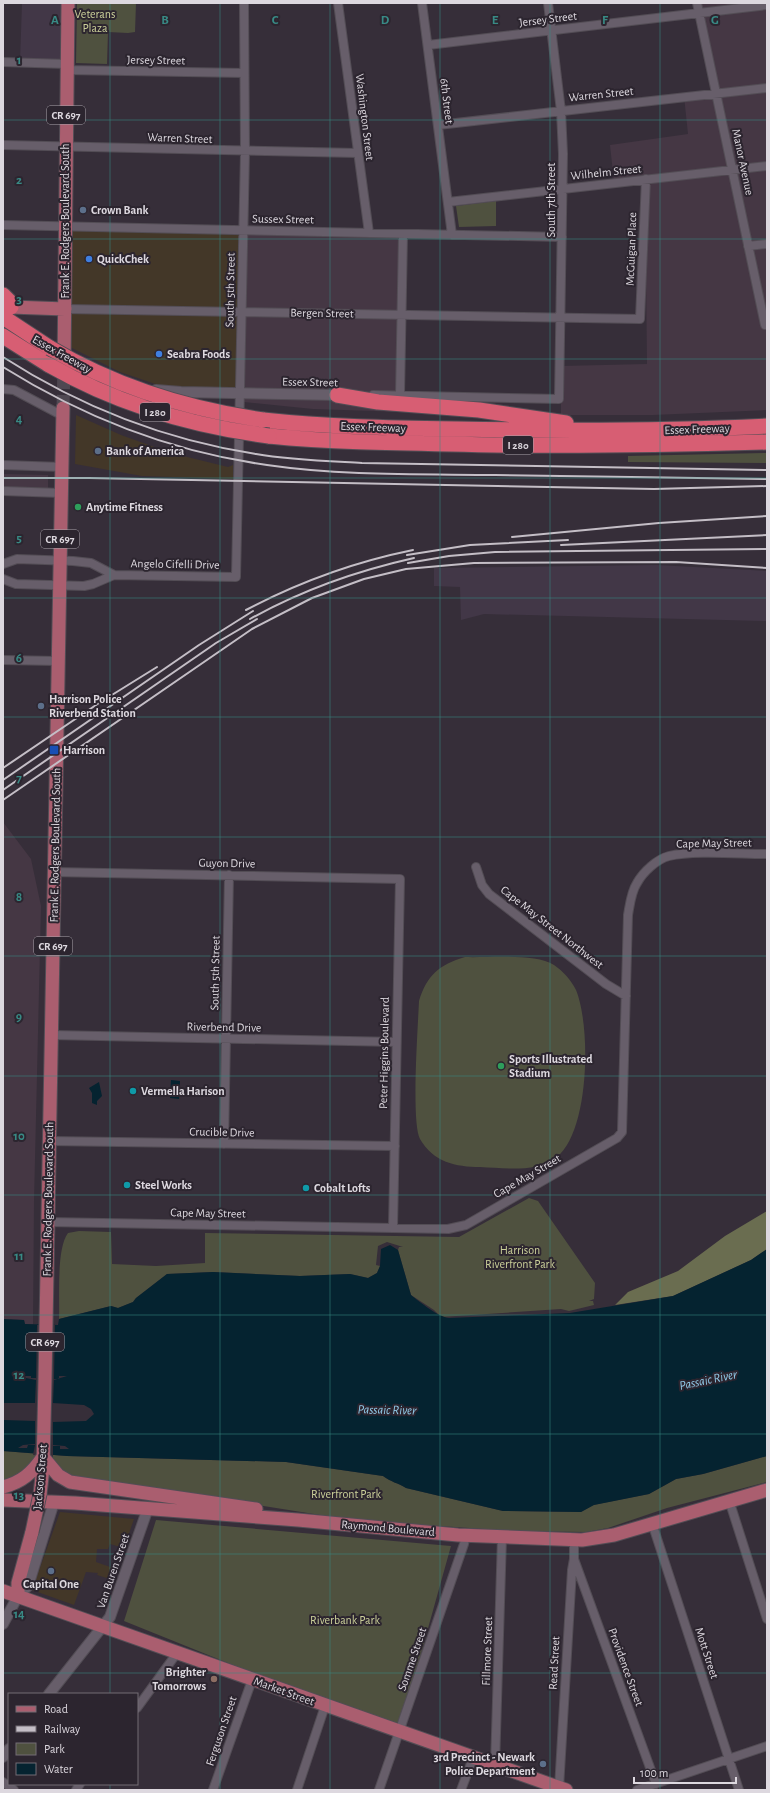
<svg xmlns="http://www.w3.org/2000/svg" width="770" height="1793" font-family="'Alegreya Sans',sans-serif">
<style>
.commercial{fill:#433728}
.industrial{fill:#453744}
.built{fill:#423747}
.green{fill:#4f513f}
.forest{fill:#6a6d50}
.water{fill:#052330}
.pier{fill:#362e39}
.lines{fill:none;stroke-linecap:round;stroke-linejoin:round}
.primary-tunnel{stroke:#4f4852;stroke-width:13;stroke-dasharray:13 6;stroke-linecap:butt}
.minor-casing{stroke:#534d55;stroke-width:10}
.tertiary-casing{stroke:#534d55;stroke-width:12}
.primary-casing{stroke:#534d55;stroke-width:15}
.motorway-casing{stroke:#534d55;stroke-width:17}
.minor{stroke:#675e6a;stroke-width:8}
.tertiary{stroke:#675e6a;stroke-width:10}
.primary{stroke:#aa5e6f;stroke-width:13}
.motorway{stroke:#d75e73;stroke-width:15}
.rail{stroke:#c4bec6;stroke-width:2}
.primary-bridge-casing{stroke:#534d55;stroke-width:15;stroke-linecap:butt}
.motorway-bridge-casing{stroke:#534d55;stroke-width:17;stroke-linecap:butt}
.primary-bridge{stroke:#aa5e6f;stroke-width:13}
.motorway-bridge{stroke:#d75e73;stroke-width:15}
.grid{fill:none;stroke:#388a85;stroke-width:1;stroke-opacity:0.55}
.service-dot{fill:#5c6f8a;stroke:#2c252f;stroke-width:1.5}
.shop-dot{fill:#3f7fe0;stroke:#2c252f;stroke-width:1.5}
.leisure-dot{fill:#2e9e5b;stroke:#2c252f;stroke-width:1.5}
.transit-dot{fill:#1a4fb4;stroke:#2c252f;stroke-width:1.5}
.culture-dot{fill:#0f9aa8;stroke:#2c252f;stroke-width:1.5}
.education-dot{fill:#8d6e63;stroke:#2c252f;stroke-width:1.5}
.labels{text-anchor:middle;stroke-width:4;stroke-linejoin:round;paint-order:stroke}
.shield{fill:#2c252f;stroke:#a8a2aa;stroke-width:1}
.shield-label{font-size:11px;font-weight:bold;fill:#ddd8df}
.park-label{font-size:12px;fill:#ccd19a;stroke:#2c252f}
.street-label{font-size:12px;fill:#ddd8df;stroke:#2c252f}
.poi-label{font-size:12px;font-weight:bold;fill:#ddd8df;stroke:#2c252f;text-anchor:start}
.water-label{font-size:13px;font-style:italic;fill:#91cae8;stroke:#2c252f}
.grid-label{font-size:13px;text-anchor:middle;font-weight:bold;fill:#388a85;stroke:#2c252f;stroke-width:4;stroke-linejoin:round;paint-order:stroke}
</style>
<rect width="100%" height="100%" fill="#362e39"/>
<path class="commercial" d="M67 227 242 232 239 390 167 388 120 372 66 345Z
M76 415 121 435 171 453 228 467 233 465V479L142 476 75 464Z
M60 1512 134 1519 124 1548 110 1544 108 1549H97L96 1562 116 1569 113 1580 97 1575 98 1573 86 1572 74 1605 32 1590Z"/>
<path class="industrial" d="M699 3H767V410L653 415H561V366L647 364 645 178 614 182 610 145 688 134 684 96 718 91Z
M247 231 406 235 404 412 313 409 244 402Z
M3 474 48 475V489H3Z
M3 822 31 859 41 906 34 1201 33 1324H25L24 1320 3 1319Z"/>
<path class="built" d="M22 3H66V63L20 62Z
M657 565 767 571V621L484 614 461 620 460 587 434 586V568Z"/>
<path class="green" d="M77 3H136L135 32 128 33 108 32 107 64 76 63Z
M496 201V226L459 227 456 206Z
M767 453V463L628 462V456Z
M465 957C488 958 535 953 554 965 563 971 571 980 576 990 591 1026 590 1132 556 1158 535 1173 504 1168 480 1167 456 1167 433 1162 420 1139 411 1122 418 1026 419 1001 427 975 439 965 465 957Z
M529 1198 538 1201 595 1283 594 1299 589 1301H593L594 1305 569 1311 561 1309 441 1317 434 1310 411 1295 398 1250 399 1247H403L387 1242 378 1246 376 1265 380 1266 377 1273 368 1278 350 1274 300 1276 213 1272 167 1274 136 1298 133 1302 118 1308 111 1306 59 1319C60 1298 56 1249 68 1233L79 1231 111 1232 112 1264 156 1266 205 1263V1233L459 1237Z
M3 1451 67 1456 286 1462 383 1476C391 1482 398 1483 406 1488L503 1511 581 1512 593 1505 649 1494 676 1479 703 1474 767 1456V1482L667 1508 608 1528 586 1532 512 1531 352 1520 78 1477 69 1474 59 1468 20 1475 3 1481Z
M156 1520 451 1546 399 1732 124 1621Z"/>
<path class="forest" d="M767 1211V1249L751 1260 673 1296 615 1305 628 1292 678 1271 725 1236Z"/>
<path class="water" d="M171 1080 180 1081 179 1099 170 1098Z
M99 1082 102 1096 97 1101V1105L92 1103V1093L89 1088Z
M390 1245 398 1250 411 1295C420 1302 438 1317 449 1318L570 1313 673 1296 751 1260 767 1249V1456L703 1474 676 1479 649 1494 594 1505 581 1512 503 1511 406 1488C398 1483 391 1482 383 1476L286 1462 67 1456 3 1451V1319L24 1320 25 1324 58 1325 59 1319 111 1306 118 1308 133 1302 136 1298 167 1274 213 1272 300 1276 350 1274 368 1278 377 1273 380 1266 381 1249Z"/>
<path class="pier" d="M37 1325H55L54 1379H59V1376H67L54 1380 53 1403 84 1405 91 1409 94 1414 86 1421 53 1422V1445L65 1446 69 1449H60V1446H53V1457L33 1455 35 1445H28L27 1448H18L23 1445 35 1444V1421L3 1420V1403H35L36 1380 26 1378 22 1376H31V1378H36Z"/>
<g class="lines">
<path class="primary-tunnel" d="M63 408 64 366"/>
<g class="minor-casing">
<path id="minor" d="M338 3 369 233
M422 3 452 235
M697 3 765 325 767 324
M428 45 767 5
M3 62 67 64
M67 70 244 73
M438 125 767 88
M3 145 357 153
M448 202 767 166
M3 225 562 237
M748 246 767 244
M65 309 640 319 646 179
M3 389 14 390 63 416
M373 395 559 399 563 154 561 111 548 3
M400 395 403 234
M3 465 62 467
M3 491 61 493
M3 564 17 559 73 561 91 563 114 575 236 577 245 152 244 3
M3 579 16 584 84 586 93 584 114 575
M3 660 58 661
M476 867 482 885 489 894 606 984 626 996
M54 872 400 879 393 1228
M51 1035 396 1042
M49 1141 395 1146
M224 1144 229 875
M48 1222 448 1229 466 1225 617 1138 622 1132 628 915C630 904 631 892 637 883 643 872 657 859 669 856 694 850 740 854 767 854
M729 1500 767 1619
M652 1523 739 1790
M574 1559 656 1784
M137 1708 177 1653
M495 1766 502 1537
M3 1782 14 1790
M559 1788 572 1570 574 1559V1540
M76 1790 80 1784
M213 1790 252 1680
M297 1790 325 1706
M379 1790 464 1544 466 1535
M461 1790 473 1758
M637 1790 767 1746"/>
</g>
<g class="tertiary-casing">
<path id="tertiary" d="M156 390 181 392 337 395
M3 1624 18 1596 28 1586 54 1502
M49 1694 110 1617 148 1508
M3 1757 9 1749"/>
</g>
<g class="primary-casing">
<path id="primary" d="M11 307 65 309
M64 365 68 3
M43 1457 58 1475 70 1482 256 1509
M3 1487C22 1482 32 1473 43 1457
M40 1494 43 1468 45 1379 63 408
M3 1500 75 1503 298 1520 458 1535 582 1540 614 1535 767 1490
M3 1591 566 1790
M18 1596V1583L32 1532"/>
</g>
<g class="motorway-casing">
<path id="motorway" d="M3 295 9 301 11 307
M3 317 50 348
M3 336 49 365
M337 395 378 402 479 410 566 423
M263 420C327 427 392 428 456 429 560 431 663 431 767 426
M269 436C329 442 389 443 450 444 556 447 661 445 767 442"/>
</g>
<use href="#minor" class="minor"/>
<use href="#tertiary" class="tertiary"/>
<use href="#primary" class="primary"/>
<use href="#motorway" class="motorway"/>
<path class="rail" d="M3 357C79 406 166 440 256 454 291 460 326 461 362 463L767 470
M3 367C83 417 173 452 267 465 342 476 419 474 495 475 586 476 676 478 767 479
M3 478H89L654 489 767 486
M512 537 659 523 767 516
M561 545 767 535
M407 555 470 545 568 540
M408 563 449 556 495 552 767 549
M246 610C299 582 354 562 413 550
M250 619C302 590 356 571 414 558
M3 768 99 703 157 667
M3 780 199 645 253 611
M3 790 216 643 257 619
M3 800 252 629 312 598 364 579 406 569 474 563 676 562 767 568"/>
<g class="primary-bridge-casing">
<path id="primary-bridge" d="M32 1532 40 1494"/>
</g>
<g class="motorway-bridge-casing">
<path id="motorway-bridge" d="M50 348C116 387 187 409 263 420
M49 365C117 404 192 426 269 436"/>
</g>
<use href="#primary-bridge" class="primary-bridge"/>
<use href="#motorway-bridge" class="motorway-bridge"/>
</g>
<path class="grid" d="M110 3V1694M220 3V1790M330 3V1790M440 3V1790M550 3V1790M660 3V1790M3 120H767M3 239H767M3 359H767M3 478H767M3 598H767M3 717H767M3 837H767M3 956H767M3 1076H767M3 1195H767M3 1315H767M3 1434H767M3 1554H767M3 1673H767M110 1784V1790"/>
<g class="service-dot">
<circle cx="83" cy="210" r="4"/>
<circle cx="98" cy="451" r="4"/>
<circle cx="41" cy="706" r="4"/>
<circle cx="51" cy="1571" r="4"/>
<circle cx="543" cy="1764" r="4"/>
</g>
<g class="shop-dot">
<circle cx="89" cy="259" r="4"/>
<circle cx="159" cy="354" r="4"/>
</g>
<g class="leisure-dot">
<circle cx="78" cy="507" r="4"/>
<circle cx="501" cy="1066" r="4"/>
</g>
<rect class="transit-dot" x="49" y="745" width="10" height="10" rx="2"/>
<g class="culture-dot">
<circle cx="133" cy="1091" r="4"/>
<circle cx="127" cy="1185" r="4"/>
<circle cx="306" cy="1188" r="4"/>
</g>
<circle class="education-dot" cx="214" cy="1679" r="4"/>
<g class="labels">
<g class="shield">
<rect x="47" y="106" width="38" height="18" rx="3"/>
<rect x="140" y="403" width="30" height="18" rx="3"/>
<rect x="503" y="436" width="30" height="18" rx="3"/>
<rect x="41" y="530" width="38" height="18" rx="3"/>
<rect x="34" y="937" width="38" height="18" rx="3"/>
<rect x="26" y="1333" width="38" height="18" rx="3"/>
</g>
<g class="shield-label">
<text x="66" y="119">CR 697</text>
<text x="155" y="416">I 280</text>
<text x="518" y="449">I 280</text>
<text x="60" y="543">CR 697</text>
<text x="53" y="950">CR 697</text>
<text x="45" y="1346">CR 697</text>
</g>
<g class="park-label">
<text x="95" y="18">Veterans<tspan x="95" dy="14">Plaza</tspan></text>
<text x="520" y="1254">Harrison<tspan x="520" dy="14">Riverfront Park</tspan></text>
<text x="346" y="1498">Riverfront Park</text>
<text x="345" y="1624">Riverbank Park</text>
</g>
<g class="street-label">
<text transform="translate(548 19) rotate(-7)" y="4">Jersey Street</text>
<text transform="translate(156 60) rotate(1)" y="4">Jersey Street</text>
<text transform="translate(601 94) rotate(-6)" y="4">Warren Street</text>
<text transform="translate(447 101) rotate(83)" y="4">6th Street</text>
<text transform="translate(365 117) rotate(83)" y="4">Washington Street</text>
<text transform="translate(180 138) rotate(2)" y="4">Warren Street</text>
<text transform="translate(743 162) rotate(78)" y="4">Manor Avenue</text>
<text transform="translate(606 172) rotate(-6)" y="4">Wilhelm Street</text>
<text transform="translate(551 200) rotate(-90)" y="4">South 7th Street</text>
<text transform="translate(283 219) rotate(1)" y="4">Sussex Street</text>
<text transform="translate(65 221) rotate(-90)" y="4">Frank E. Rodgers Boulevard South</text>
<text transform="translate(631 249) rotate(-88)" y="4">McGuigan Place</text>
<text transform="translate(230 290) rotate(-89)" y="4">South 5th Street</text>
<text transform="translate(322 313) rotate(1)" y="4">Bergen Street</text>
<text transform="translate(62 354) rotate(29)" y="4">Essex Freeway</text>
<text transform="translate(310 382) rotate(1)" y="4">Essex Street</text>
<text transform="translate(373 427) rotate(2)" y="4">Essex Freeway</text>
<text transform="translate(697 429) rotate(-2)" y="4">Essex Freeway</text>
<text transform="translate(175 564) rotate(1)" y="4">Angelo Cifelli Drive</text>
<text transform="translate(714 843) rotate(-1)" y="4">Cape May Street</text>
<text transform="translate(55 845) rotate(-89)" y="4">Frank E. Rodgers Boulevard South</text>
<text transform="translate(227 863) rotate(1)" y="4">Guyon Drive</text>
<text transform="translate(552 927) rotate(38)" y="4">Cape May Street Northwest</text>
<text transform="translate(215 973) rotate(-89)" y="4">South 5th Street</text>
<text transform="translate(224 1027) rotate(1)" y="4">Riverbend Drive</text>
<text transform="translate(384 1053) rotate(-89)" y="4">Peter Higgins Boulevard</text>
<text transform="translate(222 1132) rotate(1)" y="4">Crucible Drive</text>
<text transform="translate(527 1176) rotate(-30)" y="4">Cape May Street</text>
<text transform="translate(48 1199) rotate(-89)" y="4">Frank E. Rodgers Boulevard South</text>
<text transform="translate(208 1213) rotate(1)" y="4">Cape May Street</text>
<text transform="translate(40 1477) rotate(-85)" y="4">Jackson Street</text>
<text transform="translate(388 1528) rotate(5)" y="4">Raymond Boulevard</text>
<text transform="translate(113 1571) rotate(-71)" y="4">Van Buren Street</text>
<text transform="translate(487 1651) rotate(-88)" y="4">Fillmore Street</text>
<text transform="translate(707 1653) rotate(72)" y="4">Mott Street</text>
<text transform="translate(412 1659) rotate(-71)" y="4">Somme Street</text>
<text transform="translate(554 1663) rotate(-87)" y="4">Read Street</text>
<text transform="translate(626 1667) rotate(70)" y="4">Providence Street</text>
<text transform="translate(284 1691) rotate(20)" y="4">Market Street</text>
<text transform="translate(221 1731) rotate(-71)" y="4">Ferguson Street</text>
</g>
<g class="poi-label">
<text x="91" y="214">Crown Bank</text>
<text x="97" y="263">QuickChek</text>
<text x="167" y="358">Seabra Foods</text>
<text x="106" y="455">Bank of America</text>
<text x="86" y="511">Anytime Fitness</text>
<text x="49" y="703">Harrison Police<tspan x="49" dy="14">Riverbend Station</tspan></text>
<text x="63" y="754">Harrison</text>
<text x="509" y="1063">Sports Illustrated<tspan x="509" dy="14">Stadium</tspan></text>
<text x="141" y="1095">Vermella Harison</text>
<text x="135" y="1189">Steel Works</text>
<text x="314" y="1192">Cobalt Lofts</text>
<text x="51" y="1588" text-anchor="middle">Capital One</text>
<text x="206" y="1676" text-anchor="end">Brighter<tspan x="206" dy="14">Tomorrows</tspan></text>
<text x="535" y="1761" text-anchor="end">3rd Precinct - Newark<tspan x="535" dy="14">Police Department</tspan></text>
</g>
<g class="water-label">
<text transform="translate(708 1379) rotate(-12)" y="5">Passaic River</text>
<text transform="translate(387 1409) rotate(1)" y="5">Passaic River</text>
</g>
</g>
<g class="grid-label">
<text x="55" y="24">A</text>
<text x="165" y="24">B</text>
<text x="275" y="24">C</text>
<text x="385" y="24">D</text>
<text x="495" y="24">E</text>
<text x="605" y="24">F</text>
<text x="715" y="24">G</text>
<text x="19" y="64">1</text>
<text x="19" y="184">2</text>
<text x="19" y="303">3</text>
<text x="19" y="423">4</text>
<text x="19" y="542">5</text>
<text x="19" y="662">6</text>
<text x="19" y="782">7</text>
<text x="19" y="901">8</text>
<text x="19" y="1021">9</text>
<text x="19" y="1140">10</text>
<text x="19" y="1260">11</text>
<text x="19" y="1379">12</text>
<text x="19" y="1499">13</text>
<text x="19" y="1618">14</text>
</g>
<rect width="770" height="1793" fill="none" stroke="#ddd8df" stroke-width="8"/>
<rect x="8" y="1693" width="130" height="92" fill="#2c252f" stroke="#736d75"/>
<rect x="16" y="1706" width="20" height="6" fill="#aa5e6f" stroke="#736d75"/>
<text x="44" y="1713" font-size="12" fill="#ddd8df">Road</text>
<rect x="16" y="1726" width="20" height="6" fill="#c4bec6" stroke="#736d75"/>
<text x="44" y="1733" font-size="12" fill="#ddd8df">Railway</text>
<rect x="16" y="1743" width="20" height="12" fill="#4f513f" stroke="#736d75"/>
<text x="44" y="1753" font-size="12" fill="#ddd8df">Park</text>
<rect x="16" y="1763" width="20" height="12" fill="#052330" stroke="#736d75"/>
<text x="44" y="1773" font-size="12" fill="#ddd8df">Water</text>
<path d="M634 1777v6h102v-6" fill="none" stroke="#ddd8df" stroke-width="2"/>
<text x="640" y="1777" font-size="12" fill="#ddd8df" stroke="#2c252f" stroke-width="3" paint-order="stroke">100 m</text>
</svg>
